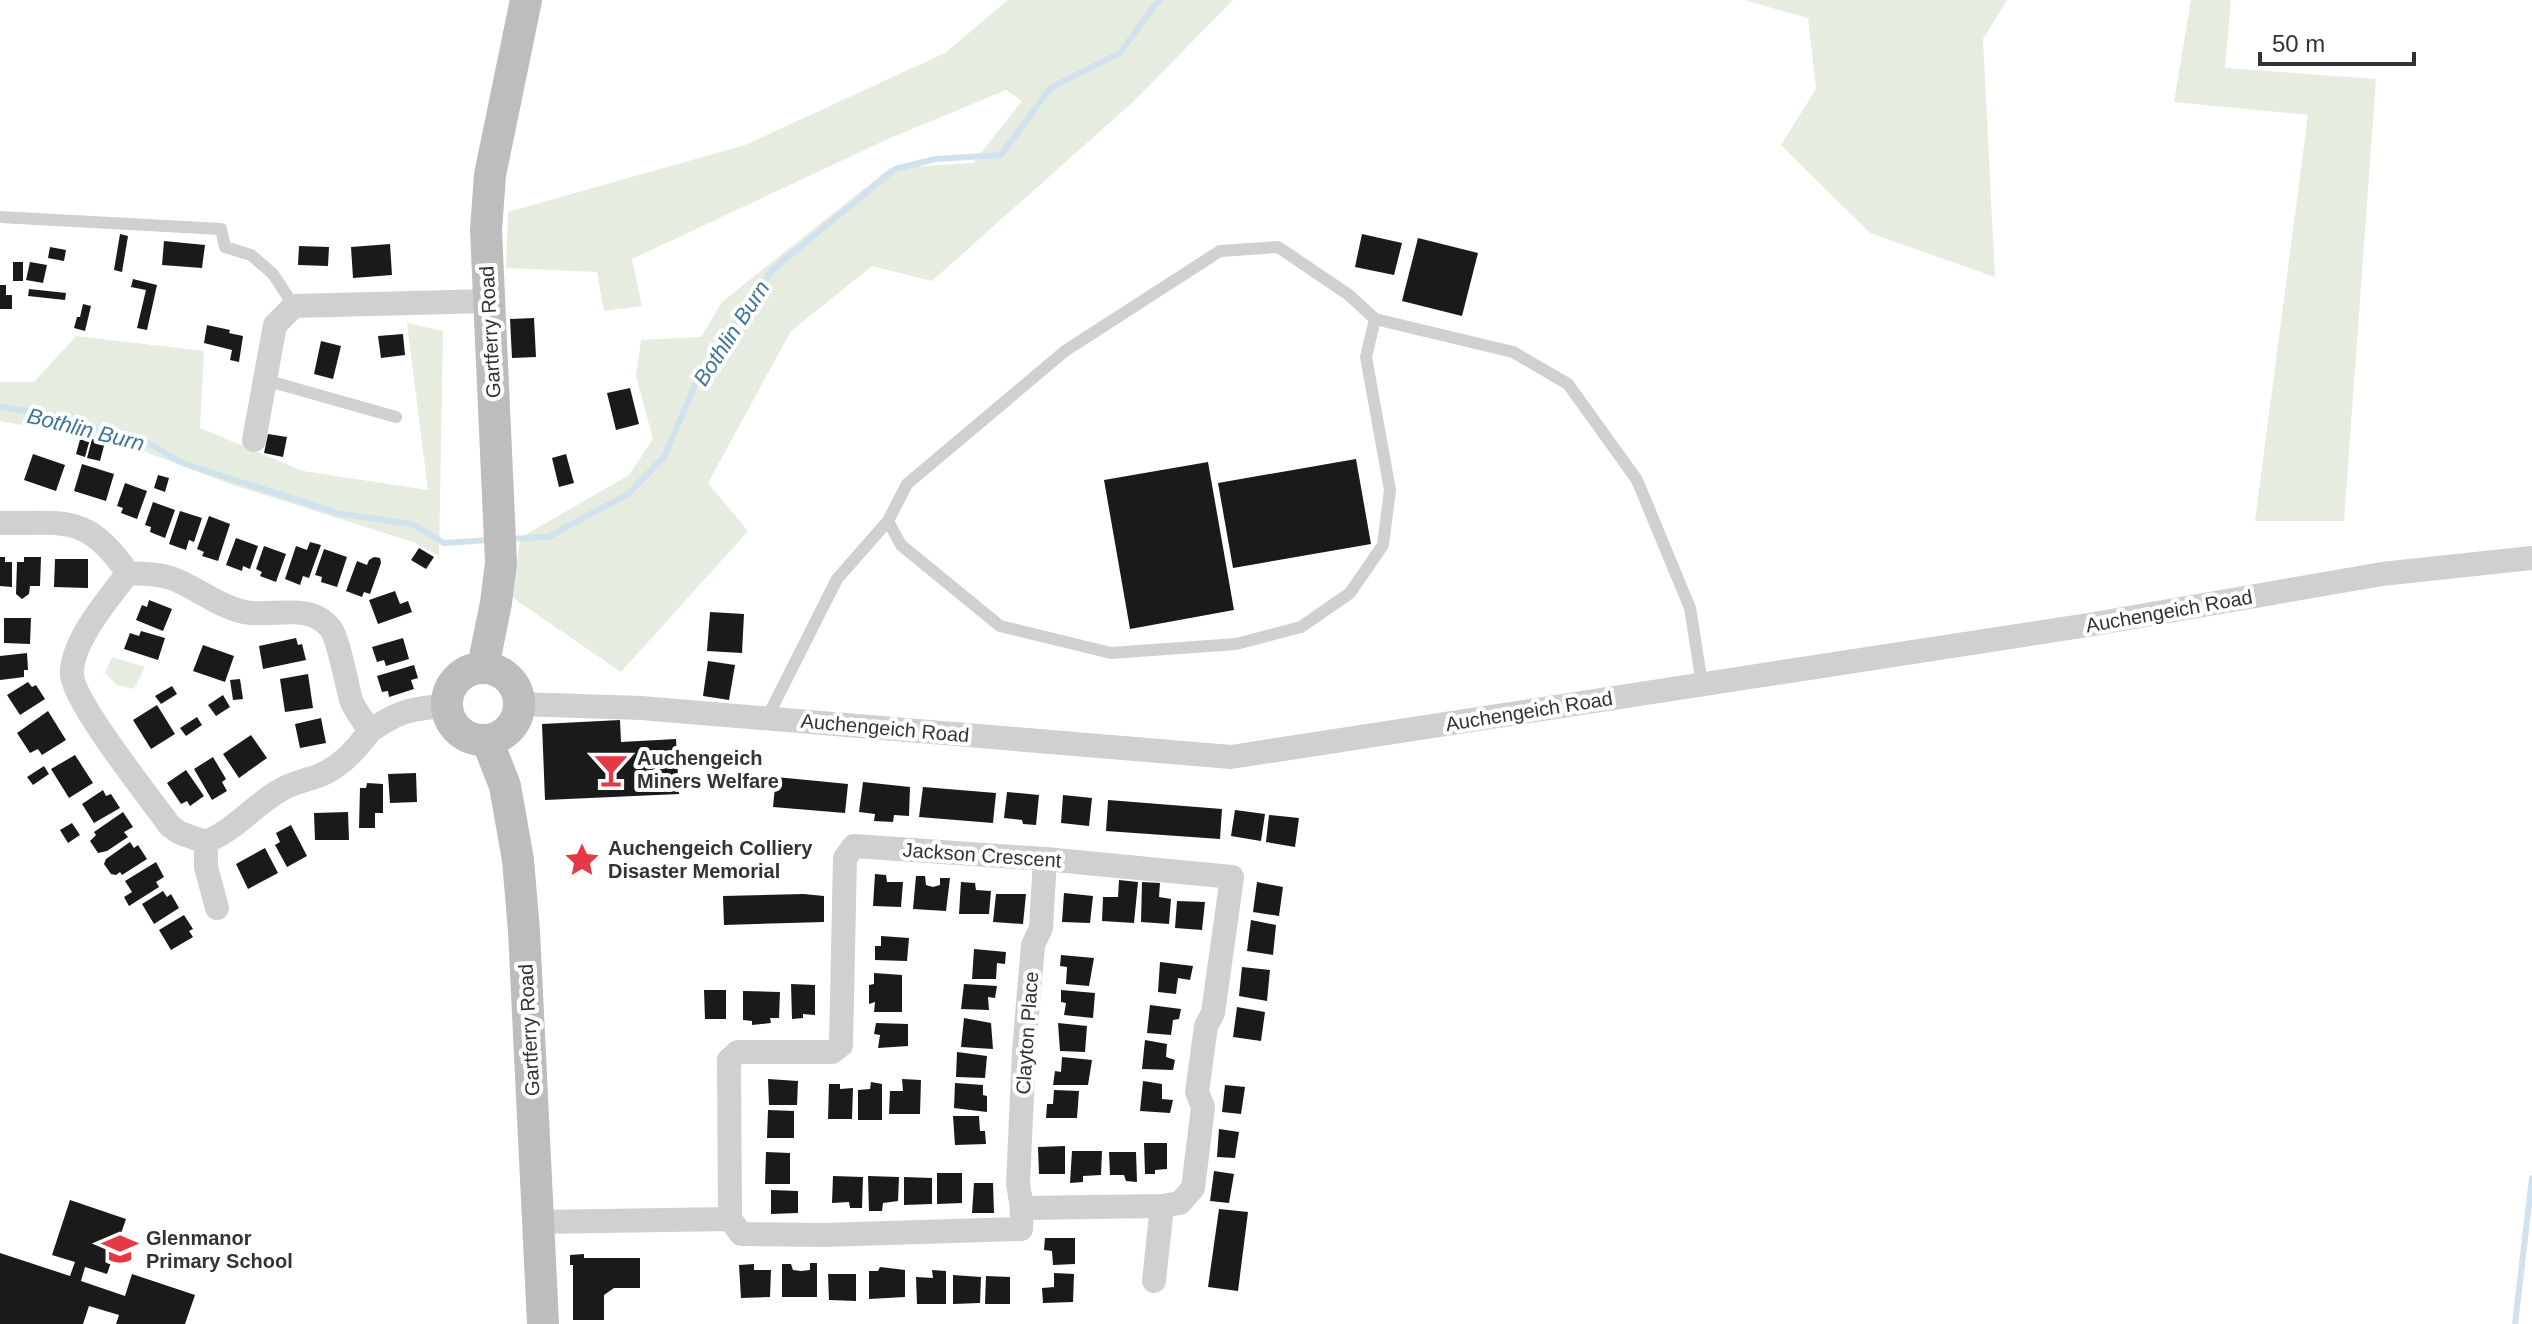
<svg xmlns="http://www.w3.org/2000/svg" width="2532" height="1324" font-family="Arial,sans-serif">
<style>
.green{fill:#e6ecdf}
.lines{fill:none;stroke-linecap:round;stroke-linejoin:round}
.stream{stroke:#cfe2ee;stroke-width:6}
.building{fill:#1a1a1a}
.lane{stroke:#d0d0d0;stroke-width:12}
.street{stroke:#d0d0d0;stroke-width:24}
.secondary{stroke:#bdbdbd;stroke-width:32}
.labels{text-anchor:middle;stroke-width:8;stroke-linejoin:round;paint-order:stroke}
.street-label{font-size:20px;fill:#333;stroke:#fff}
.poi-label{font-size:20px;font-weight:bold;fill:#333;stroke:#fff;text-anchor:start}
.water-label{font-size:22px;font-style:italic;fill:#3f7597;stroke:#fff}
</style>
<rect width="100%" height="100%" fill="#fff"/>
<path class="green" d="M1008 0H1233L1134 101 932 281 872 266 791 331 708 483 748 531 621 672 513 598 520 538 629 475 653 439 636 376 641 340 701 337 722 302 890 168 973 163 1022 101 1006 90 888 139 632 259 642 306 604 311 597 272 506 268 508 212 745 145 945 53Z
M1744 0H2007L1983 39 1995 277 1870 233 1781 145 1816 89 1808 18Z
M2191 0H2231L2225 68 2376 79 2344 521H2255L2308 115 2174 102Z
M407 323 443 331 439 556 416 543 230 484 143 451 91 437 0 421V382H34L76 336 204 351 200 428 303 471 428 490Z
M112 657 145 667 134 689 117 685 105 673Z"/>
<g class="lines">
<path class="stream" d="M0 407 26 411 150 444 182 463 340 514 412 524 444 543 489 540
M508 539 548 537 628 494 664 457 699 376 772 270 895 169 935 159 1001 155 1050 88 1120 53 1159 0
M2515 1324 2532 1178"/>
</g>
<path class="building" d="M120 234 128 236 122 272 114 270Z
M1362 234 1402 243 1394 275 1355 267Z
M1418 238 1478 253 1462 316 1402 301Z
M164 241 205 245 202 268 162 265Z
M390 244 392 275 353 278 351 247Z
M299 246 329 247 328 266 298 265Z
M50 247 66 250 64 261 48 258Z
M13 262H23V281H13Z
M30 262 47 265 43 283 26 280Z
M133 279 157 285 147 330 137 328 146 290 131 287Z
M0 285H6V295H12V309H0Z
M29 289 66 293 65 300 28 296Z
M83 304 91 306 85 331 74 328 77 317H80Z
M534 318 536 357 512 358 510 319Z
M207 325 230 330 229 333 243 336 239 362 230 360 232 350 204 343Z
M403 334 405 355 381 358 378 336Z
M321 341 341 346 333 379 314 374Z
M630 388 639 424 616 430 607 393Z
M268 434 287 437 283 457 264 453Z
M81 436 90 439 85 457 76 454Z
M92 439 105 442 100 461 87 458Z
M33 454 65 465 56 491 24 480Z
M566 454 574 483 559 487 552 458Z
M1356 459 1371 544 1233 568 1218 483Z
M1208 462 1234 610 1130 629 1104 480Z
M82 464 114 474 106 501 74 491Z
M158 475 169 478 165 492 154 488Z
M125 483 147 491 137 519 121 513 123 508 117 506Z
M153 502 175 510 165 538 150 532 151 527 145 525Z
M180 511 202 518 194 542 189 540 186 550 169 544Z
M209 516 230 524 218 561 202 556 204 552 197 549Z
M236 538 258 546 250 569 243 566 242 571 226 565Z
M310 542 321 545 309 578 303 576 300 585 285 579 296 546 307 550Z
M264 546 286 554 276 582 260 576 262 572 256 569Z
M419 548 434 557 426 569 411 560Z
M324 549 347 557 337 587 321 582 322 577 315 575Z
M0 557H5V562H12V587L0 586Z
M24 557H41L40 586H30L29 594 22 599 16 594 17 562H24Z
M374 557 380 558 381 563 370 594 364 592 362 597 346 591 357 561 367 565 369 560Z
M55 559H88V588L54 587Z
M395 591 400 604 408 601 412 612 378 624 369 600Z
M149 600 172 609 163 631 136 620 142 605 147 607Z
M710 612 744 614 742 653 707 651Z
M4 618H31L30 644 4 643Z
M141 631 165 638 158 660 124 649 130 633 139 636Z
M296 638 298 645 302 644 306 660 263 669 259 646Z
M403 638 409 659 386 666 384 660 377 662 372 647Z
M203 645 234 656 225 682 193 671Z
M27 653 28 670H24V677L0 680V656Z
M708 661 735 665 729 700 703 696Z
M414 665 418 678 411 680 414 689 389 697 388 691 382 692 377 676Z
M308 674 313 708 285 712 280 679Z
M240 679 243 699 233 700 230 680Z
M28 682 32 687 36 685 45 699 20 715 7 695Z
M172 686 177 694 161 704 155 696Z
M223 695 230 707 216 716 208 705Z
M157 705 175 734 151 749 133 720Z
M48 711 66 740 42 755 38 749 30 753 17 733Z
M197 717 202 725 186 736 180 728Z
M321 718 326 743 300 748 295 724Z
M620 720 621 742 676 739 679 794 545 800 542 724Z
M251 735 267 758 239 778 223 754Z
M75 755 93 783 69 798 51 769Z
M213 757 226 779 222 782 227 791 212 800 194 769Z
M44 766 49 774 33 785 27 777Z
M186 770 204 796 190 806 187 801 181 804 167 783Z
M416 773 417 802 390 803 388 774Z
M776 777 848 784 845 813 773 807Z
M863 782 910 787 909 816 894 815 893 822 874 821 875 814 859 812Z
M367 783 383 784V813H375V828H359L360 788H366Z
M923 787 996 793 993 823 919 817Z
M103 790 106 796 111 794 120 808 94 823 82 804Z
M1007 792 1039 795 1036 825 1023 824 1022 820 1004 818Z
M1063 795 1092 798 1089 826 1061 823Z
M1108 800 1222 809 1220 839 1106 831Z
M1235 810 1265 814 1261 841 1231 836Z
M123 812 133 827 124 832 128 837 107 851 98 853 90 841 96 835 94 832Z
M348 812 349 840H315L314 813Z
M1269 815 1299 818 1295 847 1266 842Z
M72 823 80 835 68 843 60 830Z
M291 825 307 856 287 867 275 845 280 842 276 833Z
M130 842 134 848 138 845 147 859 122 875 120 872 116 875 111 874 104 864 106 859Z
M265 848 278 873 248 889 236 864Z
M156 862 164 877 156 882 159 887 129 906 124 897 132 892 125 881Z
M875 874 886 875 887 882H903L901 907 873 906Z
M916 876H925L926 885 933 887 940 885V878H950L946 911 913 909Z
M1119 880 1138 882 1134 923 1102 921 1103 897H1118Z
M961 882 975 883 976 890 991 891 989 914H959Z
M1142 882 1160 883 1159 897 1171 899 1169 924 1141 922Z
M1257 882 1283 887 1279 916 1253 912Z
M163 891 167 897 171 894 179 908 154 924 142 904Z
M1064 893 1093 896 1090 923 1062 922Z
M804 894 824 896V922L724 925 723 896Z
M996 894H1026L1023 924 993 922Z
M1177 901 1205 902 1202 930 1175 928Z
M184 915 193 929 189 931 193 937 171 950 159 930Z
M1251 920 1276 925 1273 955 1247 951Z
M881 936 909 938 907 961 875 960V946H881Z
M974 949 1006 952 1005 964 997 963 996 979H972Z
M1061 955 1094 958 1089 986 1066 984 1067 967 1060 966Z
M1160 962 1193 966 1190 980 1178 978 1176 994 1158 992Z
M1242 967 1270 970 1267 1001 1239 996Z
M874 973 902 975V1012H874L875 1002 869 1004V985L874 984Z
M791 984 815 985V1015L803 1014V1018L792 1019Z
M964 984 997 986 995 998 988 997 989 1010 961 1009Z
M704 990H726V1019H705Z
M1061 990 1095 993 1093 1018 1064 1015 1066 1003 1061 1002Z
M743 991 780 992 779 1018H770L771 1023 752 1025V1021L743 1020Z
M1150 1005 1181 1009 1179 1019 1173 1020 1171 1035 1147 1033Z
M1237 1007 1265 1012 1261 1041 1233 1037Z
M964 1018 991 1023 993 1049 961 1047Z
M876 1023 908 1024V1046L878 1048 880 1035 874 1034Z
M1058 1023 1087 1026 1085 1052 1060 1051Z
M1145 1040 1167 1044 1166 1057 1175 1060 1173 1070 1142 1069Z
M957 1052 987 1056 985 1078 956 1077Z
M1062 1057 1092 1060 1088 1085H1053L1055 1071 1061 1072Z
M768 1079 798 1081 797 1105H769Z
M902 1079 921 1080 920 1114H889L890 1091H903Z
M1143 1081 1162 1084V1099L1173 1100 1170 1113 1140 1111Z
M871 1082 882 1084V1120H858V1090L870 1089Z
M955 1083 983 1085V1095L987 1096V1112L954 1108Z
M829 1084H840V1089L853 1088 852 1119H828Z
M1225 1085 1245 1087 1241 1114 1222 1112Z
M1054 1090 1079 1091 1077 1118H1046L1047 1104H1053Z
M768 1110 794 1111V1138H767Z
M953 1116H979L980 1131H985L986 1144 955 1145Z
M1219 1129 1239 1132 1235 1158 1217 1157Z
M1144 1143H1167V1169L1155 1170V1174H1145Z
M1065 1146V1174H1039L1038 1147Z
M1072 1151H1102L1101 1175 1083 1176V1182L1070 1183Z
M766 1152 790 1153V1184H765Z
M1109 1152H1136L1137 1182 1126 1181 1124 1175H1110Z
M1214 1171 1234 1174 1229 1203 1210 1201Z
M937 1173H962V1203L937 1204Z
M833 1176 863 1177 862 1208H850L849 1202 832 1203Z
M868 1176 899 1177 898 1201 883 1203 882 1211H869Z
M904 1177 932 1178V1204L904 1205Z
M974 1183H993L994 1213H972Z
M771 1190 798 1191V1213L771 1214Z
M70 1200 126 1219 107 1274 85 1267 81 1281 125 1296 132 1274 195 1295 185 1324H116L119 1315 89 1306 83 1324H0V1253L70 1276 75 1262 52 1255Z
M1219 1209 1248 1212 1238 1291 1208 1287Z
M1045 1238H1075V1264L1053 1265 1052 1251 1044 1250Z
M584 1254V1258H640V1288H614L604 1295V1320H573V1265H570V1255Z
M810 1263H817V1297H782V1264H791L793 1270 801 1271 810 1270Z
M754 1264V1270H771L770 1297 741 1298 739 1265Z
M880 1267 905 1270V1297L869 1299V1271H878Z
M932 1270 946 1271V1304H917L916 1277 933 1278Z
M1054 1273 1074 1274 1073 1302 1043 1303 1042 1288 1054 1287Z
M828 1274H856V1301L829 1300Z
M953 1275 981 1277 980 1303 953 1304Z
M986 1276 1010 1277V1304H985Z"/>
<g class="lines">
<path class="lane" d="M0 217 221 229 225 247 251 255 273 274 294 306
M1375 319 1366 357 1390 490 1383 545 1350 593 1301 627 1236 644 1111 653 1000 626 901 545 888 521 907 484 1065 351 1220 251 1278 247 1349 295 1375 319 1513 352 1568 384 1637 480 1690 608 1702 684
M265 380 396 417
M767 718 837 579 888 521"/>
<path class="street" d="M254 440 275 325 294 306 489 301
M0 523C66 524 86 513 128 573
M519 704 641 708 1231 757 2088 625 2382 574 2532 558
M370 731C355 751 337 771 312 778 299 782 289 784 277 792 250 809 236 829 206 842L180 833 170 826C150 798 74 703 72 675 70 643 109 598 128 573 143 574 157 573 171 578 196 587 217 606 244 612 272 618 310 601 331 629 338 638 347 685 351 700 355 711 364 721 370 731 401 709 411 710 447 705
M206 842V867L217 908
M730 1219 741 1234 824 1235 1021 1229 1022 1208 1018 1184 1024 1051 1033 945 1041 928 1045 859
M538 1222 730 1219 729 1060 738 1052H832L841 1045 845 858 854 846 1045 859 1232 877 1213 1013 1206 1026 1197 1092 1203 1107 1193 1188 1180 1203 1162 1206 1022 1208
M1154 1281 1162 1206"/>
<path class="secondary" d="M483 667 496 603 501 563 486 230 490 175 526 0
M447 704a36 36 0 1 1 72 0a36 36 0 1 1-72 0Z
M487 740 505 786 518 860 524 931 543 1324"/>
</g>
<defs>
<g id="bar-bare" transform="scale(2.76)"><path d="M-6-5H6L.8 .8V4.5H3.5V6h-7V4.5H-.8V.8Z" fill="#e63946" stroke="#fff" stroke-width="2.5" paint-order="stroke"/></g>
<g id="sight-bare" transform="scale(2.76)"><path d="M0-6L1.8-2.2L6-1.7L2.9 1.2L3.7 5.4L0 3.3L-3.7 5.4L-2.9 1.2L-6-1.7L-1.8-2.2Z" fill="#e63946" stroke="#fff" stroke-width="2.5" paint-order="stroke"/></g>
<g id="school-bare" transform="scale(2.76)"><path d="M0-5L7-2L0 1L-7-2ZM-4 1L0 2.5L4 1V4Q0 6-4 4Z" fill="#e63946" stroke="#fff" stroke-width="2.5" paint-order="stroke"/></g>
</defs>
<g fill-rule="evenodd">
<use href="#bar-bare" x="611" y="770"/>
<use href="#sight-bare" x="582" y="860"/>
<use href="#school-bare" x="120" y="1249"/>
</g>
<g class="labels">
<g class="street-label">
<text transform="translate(490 332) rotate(-93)" y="7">Gartferry Road</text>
<text transform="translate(2169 611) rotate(-10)" y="7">Auchengeich Road</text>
<text transform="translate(1529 711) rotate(-9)" y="7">Auchengeich Road</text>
<text transform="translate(885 728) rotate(5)" y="7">Auchengeich Road</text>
<text transform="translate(982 855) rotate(4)" y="7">Jackson Crescent</text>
<text transform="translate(529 1030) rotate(-93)" y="7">Gartferry Road</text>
<text transform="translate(1027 1033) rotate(-86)" y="7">Clayton Place</text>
</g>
<g class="poi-label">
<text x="637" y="765">Auchengeich<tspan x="637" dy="23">Miners Welfare</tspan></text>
<text x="608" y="855">Auchengeich Colliery<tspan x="608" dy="23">Disaster Memorial</tspan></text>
<text x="146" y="1245">Glenmanor<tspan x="146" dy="23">Primary School</tspan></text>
</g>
<g class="water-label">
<text transform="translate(731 333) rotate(-57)" y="8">Bothlin Burn</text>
<text transform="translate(86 429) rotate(14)" y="8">Bothlin Burn</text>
</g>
</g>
<path d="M2260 52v12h154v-12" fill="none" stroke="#333333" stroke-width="4"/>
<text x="2272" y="52" font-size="24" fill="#333333" stroke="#ffffff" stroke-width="6" paint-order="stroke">50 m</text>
</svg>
